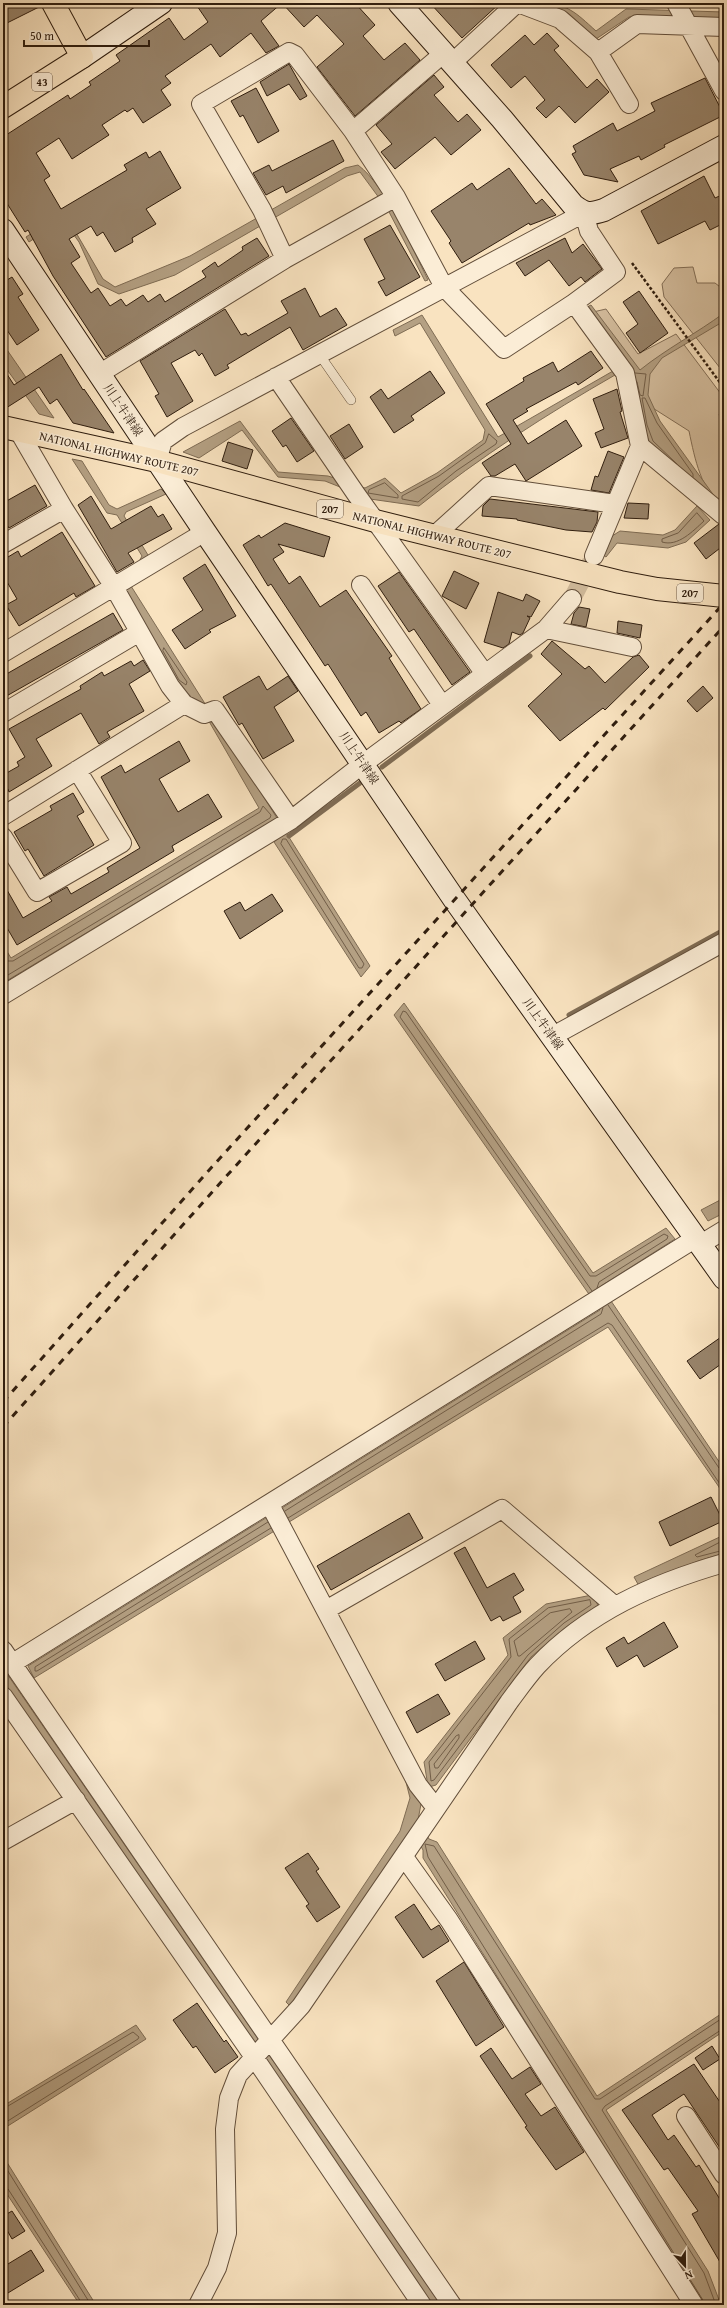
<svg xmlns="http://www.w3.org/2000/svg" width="727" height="2308" font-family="'Gentium Book Plus','Noto Serif JP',serif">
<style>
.green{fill:#d7c1a2;stroke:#836f58}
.water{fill:#b4a083;stroke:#7f6c54}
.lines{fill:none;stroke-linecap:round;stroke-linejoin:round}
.shore{stroke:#725e48;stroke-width:1}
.stream{stroke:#7f6c54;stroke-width:5}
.building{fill:#98846b;stroke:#2f1d0e}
.street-tunnel{stroke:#d1bb9c;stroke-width:18;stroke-dasharray:18 9;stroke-linecap:butt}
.lane-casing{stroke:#624e3a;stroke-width:10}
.street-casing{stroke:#624e3a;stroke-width:20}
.secondary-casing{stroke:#2f1d0e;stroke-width:24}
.primary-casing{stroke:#2f1d0e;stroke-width:24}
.highway-casing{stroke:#2f1d0e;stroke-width:24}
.path{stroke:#2f1d0e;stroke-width:2.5;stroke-dasharray:3 2;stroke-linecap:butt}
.lane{stroke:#fbedd6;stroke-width:9}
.street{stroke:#fbedd6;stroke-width:18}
.secondary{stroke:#fbedd6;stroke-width:22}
.primary{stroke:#f9e3c0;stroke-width:22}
.highway{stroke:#f9e3c0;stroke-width:22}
.rail{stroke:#2f1d0e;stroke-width:3;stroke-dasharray:7 7;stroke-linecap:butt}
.labels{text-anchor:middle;stroke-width:3;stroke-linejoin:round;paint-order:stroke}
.shield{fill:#fbedd6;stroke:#6c5b4a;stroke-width:1}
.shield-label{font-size:11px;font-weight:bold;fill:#2f1d0e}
.street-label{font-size:12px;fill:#2f1d0e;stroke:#fbedd6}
</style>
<rect width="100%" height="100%" fill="#f9e3c0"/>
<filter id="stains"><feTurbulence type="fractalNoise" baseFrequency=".005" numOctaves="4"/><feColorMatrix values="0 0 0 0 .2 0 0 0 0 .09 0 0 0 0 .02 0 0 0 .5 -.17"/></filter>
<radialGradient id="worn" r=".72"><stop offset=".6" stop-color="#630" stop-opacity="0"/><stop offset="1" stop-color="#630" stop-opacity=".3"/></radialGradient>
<path class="green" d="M693 267 697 283H715L724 290V373L664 297 662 284 674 268Z
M606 309 638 354 676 334 724 398V405L719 415 724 421V509C701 490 695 460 689 431L648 405 593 312Z"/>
<path class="water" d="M538 3C567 3 575 12 596 31L626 9 724 12V19L629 17 596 39 568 13Z
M358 165C386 186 412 248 428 280L425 281 388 210 360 172 347 176 175 275 119 294 98 284 79 242 63 220 29 242 26 237 64 212 103 279 115 287 190 256 345 168Z
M591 305 640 370C666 349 697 333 724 313V321L662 358 650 374 648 395 660 421 720 504 650 443 587 307Z
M422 315 498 437 613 371 615 375C547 414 480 457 419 506L370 499 325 481 278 477 242 430 199 458 183 452 240 421 278 472 328 476 365 488 385 478 401 493 437 473 483 440 485 430 420 323 395 336 393 330Z
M3 344 54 418 39 414 3 364Z
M72 459 82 461 109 505 117 509 161 489 166 494 126 512 124 516 148 555 131 586 370 966 361 977 274 842 280 837 271 822 3 983V945L11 958 259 808 199 704 175 682 124 590 142 556 117 515 107 513Z
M697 506 710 520 686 542 668 548 617 543 606 557 603 555 609 538 620 531 663 535 675 530Z
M404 1003 593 1273 666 1228 675 1239 601 1286 724 1469V1502L719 1487 608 1327 34 1678 28 1666 600 1310 394 1015Z
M724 1198V1213L708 1221 701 1210Z
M724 1535V1553L698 1561 639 1586 634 1577Z
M592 1595 598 1605 566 1627 531 1657 436 1785 429 1787 421 1804 418 1820 429 1839 437 1842 597 2096 724 2012V2031L606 2110 708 2271 721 2305H703L423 1858V1850L412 1830 290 2006 286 2002 400 1831 410 1798 405 1778 417 1796 427 1780 424 1762 508 1655 503 1638 546 1604Z
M3 1668 441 2305H431L3 1683Z
M136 2025 146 2039 3 2129V2106Z
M3 2156 96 2305H80L3 2188Z"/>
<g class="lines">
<path class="shore" d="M635 373 646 374 643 396 640 395 637 382
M489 434 497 441 496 444 456 471 418 502 402 499V496L439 476 485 443Z
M677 464 653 441 647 425 642 398H645L657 423 693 474V477
M385 483 398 495V498L368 493 369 490Z
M697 513 704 521C693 531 678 547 662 542V539L678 533Z
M164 648 187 682 186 685 179 680 163 651Z
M283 839H286L364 964 362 968H359L281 844Z
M3 953 8 961H13L260 812 263 806 271 815 270 818 3 978
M592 1291 400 1017 403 1011 406 1012 590 1276H596L664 1234 668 1236 667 1239 599 1282 597 1288
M608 1305 719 1468 724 1470
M285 1511 601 1314 603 1308
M288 1518 608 1323 612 1325 724 1490
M268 1522 35 1667V1671H37L271 1528
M724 1540 695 1555 697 1557 724 1550
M590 1600 591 1605 564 1623 528 1655 434 1780 431 1781 429 1762 511 1657 509 1639 548 1608Z
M570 1609 572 1612 520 1656H518L514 1641 550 1613Z
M459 1735V1738L438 1768H435L434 1764 456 1736Z
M3 2109 133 2032 139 2037 138 2039 3 2124
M3 2163 91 2305
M3 2187 8 2189 83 2305
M706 2305 428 1857 425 1844 434 1846 595 2099H600L724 2017
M716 2305 704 2273 602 2110 605 2106 724 2028"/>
<path class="stream" d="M382 767 530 656
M289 836 360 783
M569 1015 724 930"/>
</g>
<path class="building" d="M3 3H41V6L3 25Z
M195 3H355L375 25 363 36 384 60 405 43 420 60 355 116 317 67 344 44 317 15 304 27 282 3 261 21 279 46 266 53 251 33 220 57 211 44 165 76 171 83 161 90 171 105 143 123 133 108 127 112 125 110 102 125 109 135 72 159 59 138 36 153 50 176 44 180 61 209 127 170 124 165 146 152 149 158 160 151 181 188 146 209 156 224 132 238 133 242 115 252 103 232 97 236 91 226 69 239 80 257 71 263 91 293 98 288 110 306 121 299 126 306 143 295 148 302 160 294 165 302 206 277 202 271 215 262 218 267 243 250 242 247 257 238 269 256 106 357 53 276 28 230 25 232 3 197V137L68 95 70 99 91 85 89 82 120 61 116 55 169 18 184 40 208 22Z
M430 3H500L462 38Z
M547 33 559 46 554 50 587 88 597 79 609 92 575 123 559 106 546 118 536 108 545 100 525 76 511 88 491 65 525 35 534 45Z
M289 64 307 96 300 100 289 84 267 96 260 82Z
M434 75 444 87 434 95 458 122 467 114 481 130 451 155 435 137 395 169 381 152 392 144 376 125Z
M705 78 724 115 664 145 665 147 641 160 639 156 610 169 618 182 584 175 572 154 576 152 573 146 613 123 617 131 655 111 651 103Z
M256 88 279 131 258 143 243 115 240 117 231 101Z
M333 140 344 161 286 193 283 186 266 195 253 173 269 165 272 171Z
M509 168 536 204 542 199 556 215 530 225 529 223 462 263 449 243 451 241 431 211 472 183 477 190Z
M704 176 715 198 724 194V223L710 230 705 221 658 244 641 211Z
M390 225 420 277 386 296 378 282 385 279 364 239Z
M565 238 572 253 583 244 602 269 585 282 581 277 569 286 549 260 525 276 516 263Z
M3 274 7 280 12 277 23 294 18 297 39 330 17 345 3 324Z
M305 288 320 317 336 308 347 325 303 350 290 327 227 365 229 368 215 376 202 353 199 356 195 350 171 363 193 401 167 417 155 396 159 394 140 361 225 309 241 335 246 333 248 336 288 313 281 301Z
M639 291 668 333 640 353 626 333 638 324 623 302Z
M591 351 603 368 578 385 576 382 526 409 528 411 513 420 528 444 566 420 582 446 526 481 515 464 495 476H491L482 463 511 444 486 404 524 381 523 378 553 362 558 372Z
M61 354 83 390 84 389 114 433 73 423 57 399 50 404 39 387 3 410V368L14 385Z
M430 371 445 393 411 416 414 420 394 433 370 397 381 389 388 399Z
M617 389 622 411 620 412 628 438 601 448 595 433 604 429 593 399Z
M291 418 314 451 297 462 286 445 283 447 272 431Z
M349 424 363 447 345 459 330 436Z
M228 442 253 450 247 469 222 461Z
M608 451 624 457 609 493 591 490 595 476 598 477Z
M35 485 47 506 9 528 3 519V503Z
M91 496 111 529 151 506 158 517 163 514 172 529 128 553 134 562 117 572 78 505Z
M490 499 598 512 597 522 592 532 566 530 517 520V519L482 516 483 506Z
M628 503 649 504 648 519 624 518Z
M285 523 330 537 324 557 278 544 284 552 273 559 289 584 300 576 320 607 346 590 392 656 389 658 421 709 401 723 399 721 379 733 366 712 361 716 328 664 325 666 271 584 268 586 243 545 259 535 261 538Z
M719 524 724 525V545L706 559 694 543Z
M62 532 95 586 76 597 74 593 19 626 6 605 17 599 3 575V560L18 551 21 557Z
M205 564 236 616 209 630 211 632 185 649 172 630 203 610 183 578Z
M454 571 479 583 466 609 442 596Z
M399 572 470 672 452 685 414 629 409 632 378 586Z
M498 592 523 601 526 594 540 601 531 617 527 616 530 618 523 633 520 635 512 632 509 644 503 648 484 642Z
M579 607 590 609 586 627 571 624 574 613Z
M113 613 123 630 3 698V676Z
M618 621 642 625 640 638 617 633Z
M552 641 585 669 589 666 605 683 633 657 639 655 649 667 605 710 603 708 560 741 528 706 562 674 541 654Z
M143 660 150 671 129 684 144 711 107 732 110 737 99 744 81 713 36 739 52 766 9 792 8 789 3 792V775L19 766 17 762 25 757 9 729 81 689 80 686 102 672 104 676 131 661 134 666Z
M259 676 267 690 288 676 298 691 274 707 294 741 263 759 242 723 239 725 223 697Z
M703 686 713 698 697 712 687 701Z
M179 741 190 761 159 779 178 812 208 794 222 817 172 846 174 851 17 945 3 921V883L23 918 52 901 49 897 67 887 71 894 109 872 107 868 140 848 101 777 121 765 125 773Z
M73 793 84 812 77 816 94 845 44 876 28 849 25 851 14 832 52 810 50 806Z
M272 894 283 911 240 939 224 911 240 902 245 911Z
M724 1335V1362L700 1379 687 1361Z
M711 1497 723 1521 670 1546 659 1522Z
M409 1513 423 1538 331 1590 317 1566Z
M465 1547 487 1588 514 1573 524 1590 513 1597 521 1612 503 1621 500 1616 491 1621 454 1553Z
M664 1622 678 1647 644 1667 637 1655 617 1667 606 1648 624 1637 628 1644Z
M475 1641 485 1659 445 1681 435 1664Z
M438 1694 450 1714 417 1733 406 1712Z
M308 1853 319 1869 316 1871 340 1907 317 1922 306 1906 309 1904 285 1868Z
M414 1904 431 1930 439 1925 449 1941 423 1958 395 1917Z
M464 1962 504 2027 476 2046 436 1981Z
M197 2003 224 2042 226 2040 238 2057 215 2073 196 2046 193 2048 173 2020Z
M712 2046 720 2059 703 2070 695 2058Z
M491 2048 512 2079 530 2067 541 2084 525 2094 541 2116 555 2107 584 2152 556 2170 525 2127 527 2126 480 2056Z
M694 2064 724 2108V2154L684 2094 652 2115 668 2140 674 2135 696 2167 699 2165 724 2206V2269L692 2214 698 2211 668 2168 664 2170 622 2110Z
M12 2211 25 2231 12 2239 3 2223V2216Z
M31 2250 44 2271 3 2296V2267Z"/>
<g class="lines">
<path class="street-tunnel" d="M572 599 591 562"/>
<g class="lane-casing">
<path id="lane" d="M319 354 351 400"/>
</g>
<g class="street-casing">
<path id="street" d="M518 3 560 19 598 52 629 104
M676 3 724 91
M598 52 637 24 724 27
M453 62 517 3
M353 131 444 53
M285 259 262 210 201 104 289 52 295 55 353 131 396 197 444 287 504 349 574 303
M99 374 285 259 396 197
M276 377 356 494 485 674
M18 430 64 509 114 587 170 686 184 704 204 714 215 710 291 820
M640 446 723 515
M157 461 163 441 183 427 584 213 589 231 616 272 574 303 625 373 640 446 594 556
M434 536 489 486 615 504
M3 544 64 509
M361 585 442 705
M546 629 632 647
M3 653 205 532
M3 713 138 633
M3 816 184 704
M3 837 37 892 122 843 77 770
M3 995 291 820 363 764 546 629 572 599
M553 1036 724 942
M701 1244 724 1230
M270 1505 418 1785 436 1808
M326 1610 502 1509 614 1605
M3 1650 452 2305
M13 1663 696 1238
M3 1696 254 2057 422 2305
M3 1841 76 1800
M404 1857 449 1920 694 2305
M686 2116 724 2175
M198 2305 217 2268 227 2233 225 2129 229 2098 238 2075 301 2006 509 1702C518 1690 527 1677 537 1666 588 1612 654 1583 724 1563"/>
</g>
<g class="secondary-casing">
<path id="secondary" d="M399 3 502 119 573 205C585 214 589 215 604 210L724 146
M82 57 161 3
M3 230 205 532 454 899 724 1278"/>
</g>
<g class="primary-casing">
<path id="primary" d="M3 107 82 57 53 3"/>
</g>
<g class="highway-casing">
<path id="highway" d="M3 427 157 461 375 521 620 582 657 589 724 596"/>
</g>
<path class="path" d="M632 263 724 388"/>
<use href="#lane" class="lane"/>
<use href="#street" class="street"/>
<use href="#secondary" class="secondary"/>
<use href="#primary" class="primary"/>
<use href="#highway" class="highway"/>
<path class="rail" d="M3 1402 211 1168 724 603
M3 1427 222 1181 724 626"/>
</g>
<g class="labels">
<g class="shield">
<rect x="32" y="73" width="20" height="18" rx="3"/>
<rect x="317" y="500" width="26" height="18" rx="3"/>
<rect x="677" y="584" width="26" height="18" rx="3"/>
</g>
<g class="shield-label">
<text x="42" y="86">43</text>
<text x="330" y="513">207</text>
<text x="690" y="597">207</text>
</g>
<g class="street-label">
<text transform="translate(123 410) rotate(56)" y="4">川上牛津線</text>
<text transform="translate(119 454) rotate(13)" y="4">NATIONAL HIGHWAY ROUTE 207</text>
<text transform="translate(432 535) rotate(14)" y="4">NATIONAL HIGHWAY ROUTE 207</text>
<text transform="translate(359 758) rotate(56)" y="4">川上牛津線</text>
<text transform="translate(543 1024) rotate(54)" y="4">川上牛津線</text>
</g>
</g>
<rect width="727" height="2308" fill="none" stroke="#f9e3c0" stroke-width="16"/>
<rect x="4" y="4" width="719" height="2300" fill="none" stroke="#2f1d0e" stroke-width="2"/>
<rect x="8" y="8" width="711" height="2292" fill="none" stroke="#2f1d0e"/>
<g transform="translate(685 2266) rotate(158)" stroke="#fbedd6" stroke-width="3" paint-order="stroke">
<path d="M0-3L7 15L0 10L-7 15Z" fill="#2f1d0e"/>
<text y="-6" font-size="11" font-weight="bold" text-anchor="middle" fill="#2f1d0e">N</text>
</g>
<path d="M24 40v6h125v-6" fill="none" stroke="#2f1d0e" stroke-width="2"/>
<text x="30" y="40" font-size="12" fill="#2f1d0e" stroke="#fbedd6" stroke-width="3" paint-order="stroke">50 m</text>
<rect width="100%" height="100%" filter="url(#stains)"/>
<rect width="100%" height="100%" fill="url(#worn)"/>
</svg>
